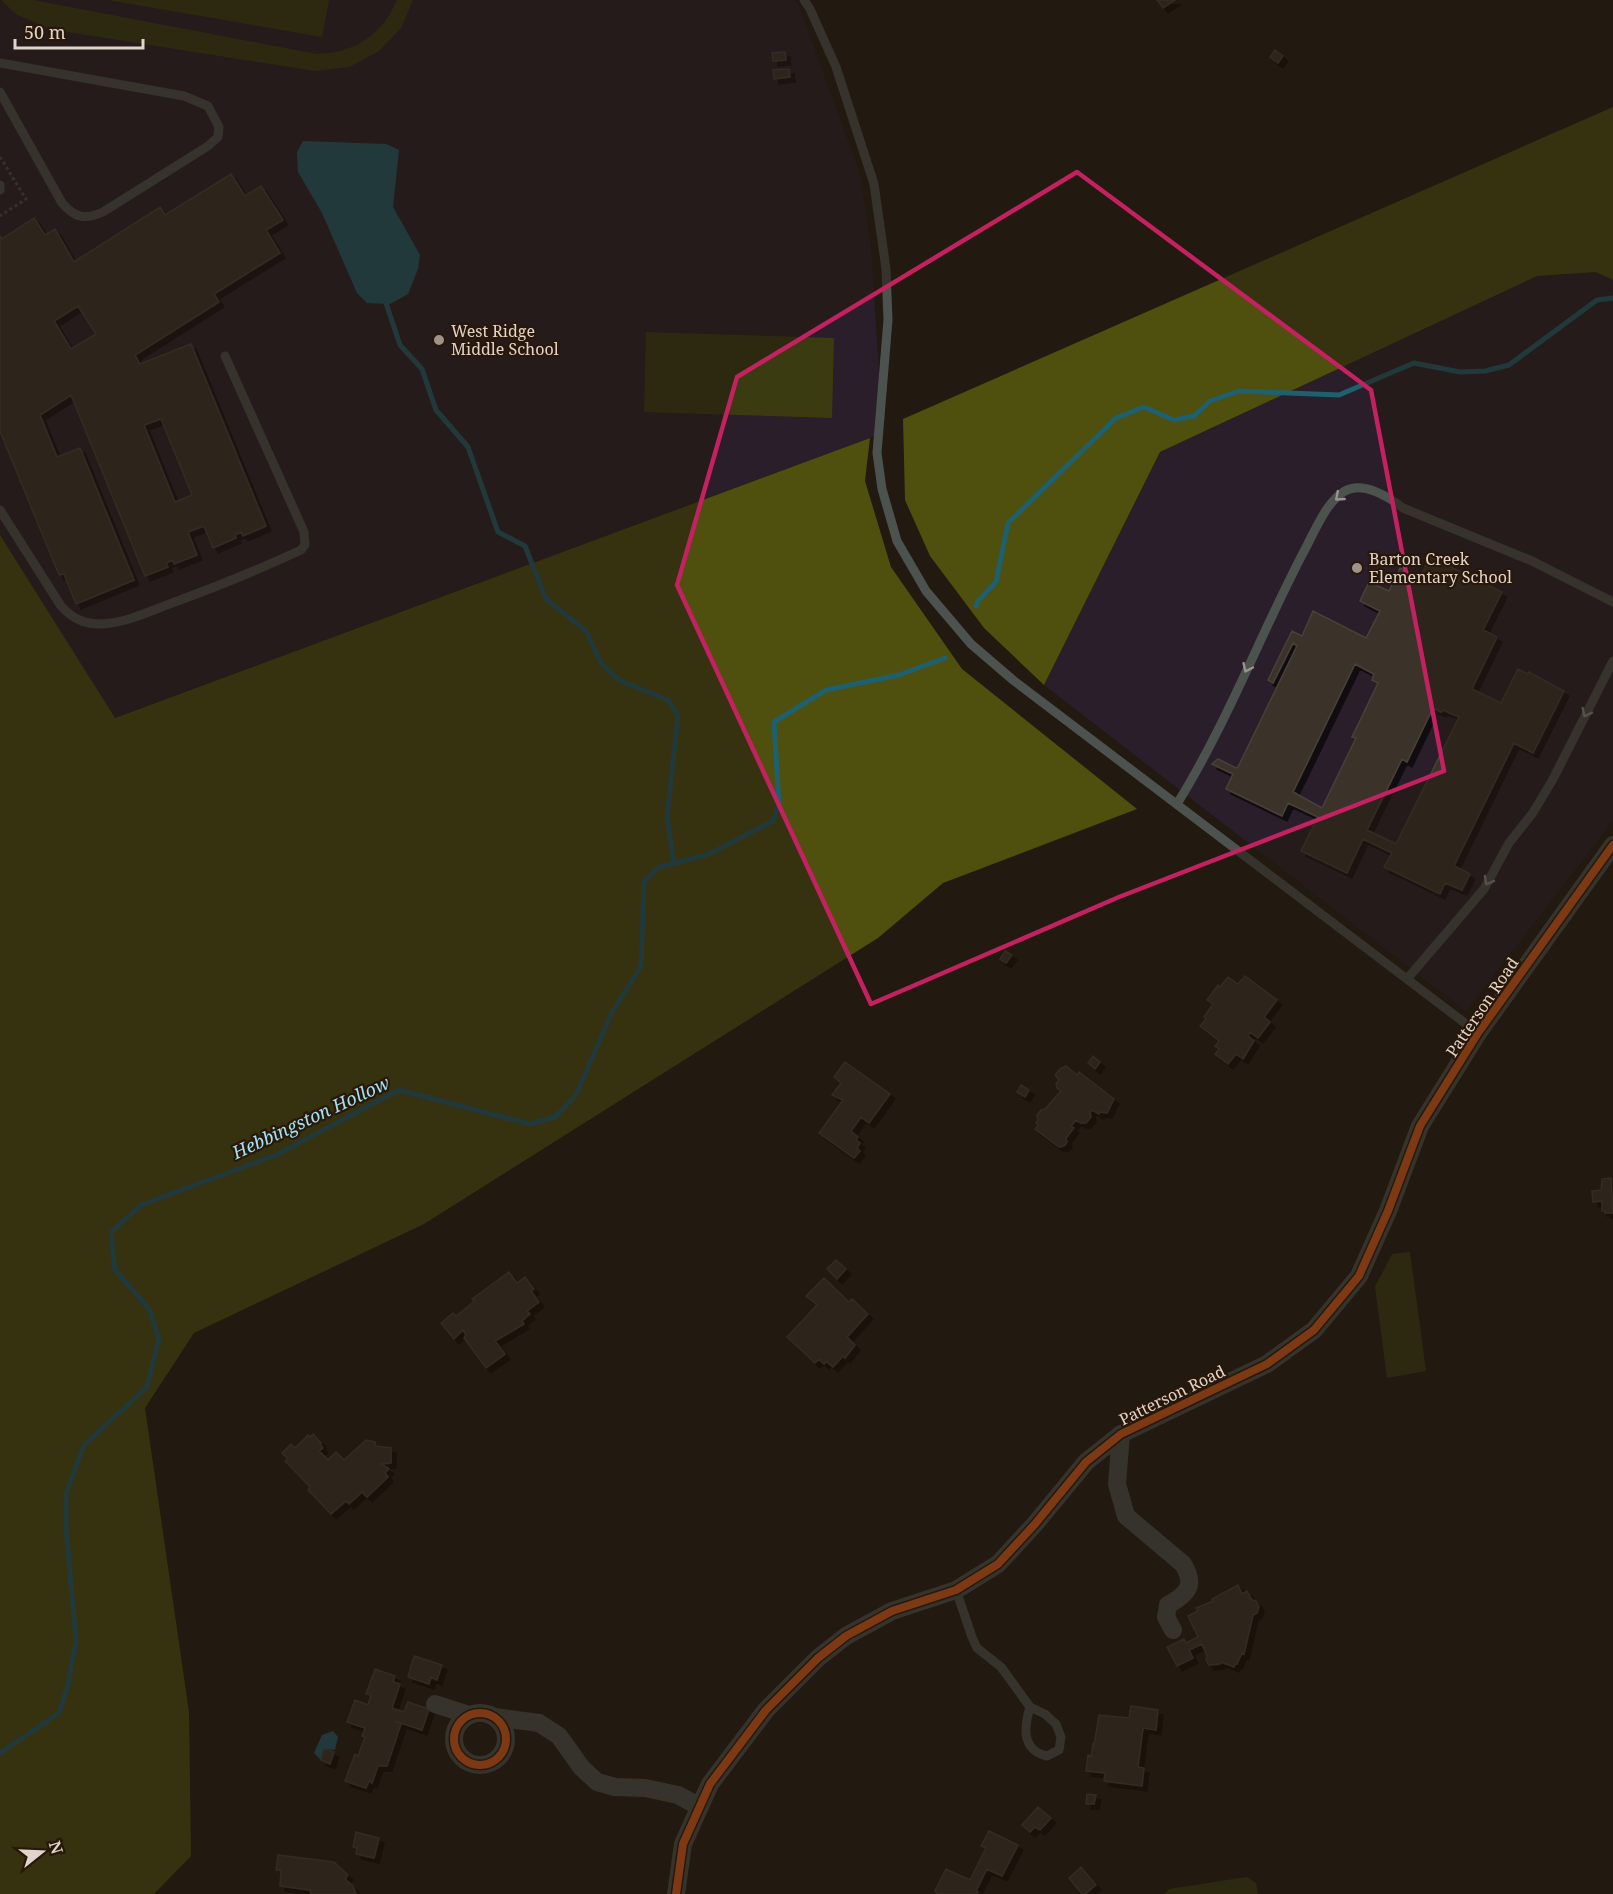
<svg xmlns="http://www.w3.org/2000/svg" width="1613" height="1894" font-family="'Noto Serif',serif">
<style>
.education{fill:#291e29}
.green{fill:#3b3b11}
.forest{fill:#4f4f0e}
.water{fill:#1f606e}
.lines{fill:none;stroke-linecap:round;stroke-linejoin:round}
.stream{stroke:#1f606e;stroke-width:5}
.building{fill:#3b322a;stroke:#484139;stroke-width:1.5;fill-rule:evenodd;filter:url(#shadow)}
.path{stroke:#4c4f4a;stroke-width:3;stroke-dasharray:3 3;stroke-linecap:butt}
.service{stroke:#4c534e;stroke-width:9}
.minor{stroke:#4c534e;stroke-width:18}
.cycleway-casing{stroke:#291809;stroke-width:11}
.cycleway{stroke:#ea6118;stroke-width:8}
.oneway{stroke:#96948c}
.marked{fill:none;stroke:#c42161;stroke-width:4.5;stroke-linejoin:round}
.poi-dot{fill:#9e938a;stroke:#291809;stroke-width:2}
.labels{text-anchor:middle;stroke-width:4.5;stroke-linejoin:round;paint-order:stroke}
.poi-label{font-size:16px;fill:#e0d4cb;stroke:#291809;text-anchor:start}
.street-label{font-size:16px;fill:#e0d4cb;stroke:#291809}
.water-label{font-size:18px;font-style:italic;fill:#9fe3f6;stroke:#291809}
</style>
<defs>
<filter id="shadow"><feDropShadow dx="5" dy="5" stdDeviation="0" flood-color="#0009"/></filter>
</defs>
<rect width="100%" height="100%" fill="#221910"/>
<path class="education" d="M0 0H794L799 6 860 174 871 247 883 433 114 718 0 535Z
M1596 272 1613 280V821L1466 1011 1044 685 1160 452 1538 276Z"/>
<path class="green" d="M1 0H33L317 54C355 53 382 35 397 0H413L401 28 379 51 349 67 315 71 49 29 16 14Z
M108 0H329L322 37Z
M646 332 834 338 832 418 644 412Z
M1410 1252 1426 1371 1387 1378 1375 1287 1392 1254Z
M1247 1877 1256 1883 1258 1894H1165L1169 1889Z"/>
<path class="forest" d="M1613 107V280L1596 272 1537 276 1160 452 1044 685 984 628 930 556 905 500 903 419Z
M870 438 865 481 891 567 962 669 1137 809 943 883 878 938 424 1224 194 1333 145 1408 189 1712 191 1856 154 1894H0V535L115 718Z"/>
<path class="water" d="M303 141 386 144 399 150 393 207 420 255 418 269 408 294 390 304 367 303 357 293 322 213 298 172 297 152Z
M333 1731 338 1737 335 1750 325 1749 321 1760 314 1753 322 1735Z"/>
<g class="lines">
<path class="stream" d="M384 297 400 345 422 369 436 410 468 447 498 532 525 546 546 599 586 631 601 663 619 680 668 700 678 716 667 817 674 863
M976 606 978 601 996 582 1008 523 1116 418 1144 407 1174 420 1194 416 1210 401 1239 391 1339 395 1414 363 1460 372 1485 371 1509 365 1597 300 1613 298
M0 1753 59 1713 68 1684 76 1641 66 1528V1494L84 1445 147 1387 159 1339 149 1309 115 1270 111 1232 141 1205 276 1155 399 1090 530 1124 555 1117 576 1095 612 1012 641 966 644 882 657 868 709 854 773 821 779 804 774 722 826 690 899 675 945 658"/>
</g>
<path class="building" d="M1157 0H1175L1163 8Z
M1275 50 1283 56 1278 63 1270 57Z
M785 52 786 60 773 61 772 53Z
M789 69 790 77 774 79 773 70Z
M231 174 245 196 261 186 283 220 266 230 280 253 214 294 219 302 135 355 140 364 191 344 266 526 243 536 241 532 235 535 236 538 213 548 204 526 188 532 197 555 174 564 173 560 166 563 168 567 145 576 71 395 40 415 57 457 80 448 134 580 76 604 64 574 59 575 0 431V236L2 239 34 218 45 235 55 229 74 262 160 207 165 215ZM78 306 96 334 71 349 54 321ZM161 419 192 495 175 502 144 425Z
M1430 557 1502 592 1483 630 1497 637 1472 689 1501 703 1518 669 1528 674 1529 672 1564 691 1533 753 1514 743 1454 866 1470 874 1462 890 1445 883 1440 894 1384 867 1392 853 1363 839 1347 873 1301 851 1318 817 1288 803 1282 816 1226 789 1233 774 1212 764 1218 759 1236 768 1238 767 1297 646 1293 643 1273 683 1268 680 1292 631 1302 636 1313 611 1366 638 1380 611 1360 601 1369 582 1389 591 1400 568 1420 578ZM1355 664 1374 674 1372 680 1378 683 1352 737 1356 738 1322 808 1293 792ZM1433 708 1441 712 1443 710 1459 717 1396 844 1367 830 1402 759 1407 762Z
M1005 951 1012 955 1006 963 1000 959Z
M1245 976 1277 1000 1264 1017 1270 1022 1258 1038 1250 1032 1248 1036 1254 1041 1243 1059 1236 1054 1228 1064 1215 1054 1219 1049 1215 1046 1219 1041 1200 1026 1206 1019 1204 1017 1213 1004 1207 1000 1218 985 1220 987 1228 977 1238 984Z
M1093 1056 1100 1062 1095 1069 1088 1063Z
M845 1062 890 1094 869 1123 861 1117 851 1131 858 1137 856 1140 860 1143 857 1148 860 1151 854 1158 819 1133 843 1100 832 1095 841 1083 834 1077Z
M1066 1066 1077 1075 1079 1072 1114 1099 1107 1113 1100 1112 1099 1114 1092 1110 1090 1112 1091 1117 1086 1123H1081L1076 1120 1071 1126 1074 1128 1066 1138 1067 1142 1064 1146 1059 1147 1035 1129 1038 1125 1036 1123 1038 1120 1037 1115 1041 1110 1045 1109 1061 1091 1057 1088 1056 1084 1059 1080 1055 1075 1060 1069Z
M1021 1085 1029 1090 1025 1097 1017 1092Z
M1611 1178 1613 1213H1605V1211H1602V1201L1593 1202 1592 1191 1601 1190 1602 1179Z
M836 1260 846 1269 837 1279 827 1269Z
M509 1272 517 1283 525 1277 534 1289 531 1291 539 1302 527 1311 530 1314 522 1321 524 1324 495 1341 505 1354 486 1368 464 1338 466 1335 463 1330 454 1339 441 1323 453 1313 456 1316 465 1309 474 1301 472 1299Z
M824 1278 849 1302 852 1299 868 1314 847 1337 855 1345 845 1358 843 1356 833 1367 826 1361 824 1364 819 1359 815 1363 787 1337 817 1305 806 1296Z
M313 1434 321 1443 320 1444 323 1448 319 1451 328 1460 336 1452 344 1460 366 1440 375 1442 376 1446 391 1448V1463L381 1464 389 1469 385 1473 388 1477 367 1497 362 1492 349 1504 346 1501 331 1514 308 1490 310 1487 285 1461 288 1459 282 1453 291 1444 295 1448 308 1435 310 1437Z
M1238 1585 1242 1594 1247 1591 1252 1600 1256 1601 1259 1607 1257 1613 1253 1615 1244 1654 1242 1653 1237 1664H1235L1234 1667 1221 1662 1220 1664 1209 1665 1206 1660 1207 1656 1202 1644 1189 1650 1193 1658 1177 1666 1167 1647 1184 1639 1186 1643 1198 1637 1188 1616 1198 1611 1196 1608 1213 1601 1212 1599Z
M414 1656 442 1665 437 1680 431 1677 429 1684 408 1677Z
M375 1669 395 1676 393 1682 400 1684 392 1708 404 1712 408 1702 429 1709 422 1730 395 1721 401 1724 387 1766H378L372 1783 369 1781 366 1788 345 1781 355 1754 358 1756 365 1737 362 1736 365 1728 347 1722 355 1700 368 1705 371 1695 366 1694Z
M1131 1706 1158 1710 1156 1730 1143 1728 1138 1767 1144 1768 1142 1786 1104 1781 1105 1773 1086 1771 1088 1755 1091 1756 1093 1744 1094 1745 1099 1715 1129 1718Z
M324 1749 334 1752 330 1764 321 1760Z
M1087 1794 1096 1795 1094 1804H1086Z
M1038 1807 1051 1818 1040 1830 1035 1827 1030 1832 1022 1825Z
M989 1831 1018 1845 1002 1876 987 1869 976 1891 978 1892 977 1894H937L935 1891 946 1869 970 1880 986 1848 981 1846Z
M356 1832 379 1838 374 1858 356 1854 357 1848 353 1847Z
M278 1855 334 1862 348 1875 345 1879 353 1886 356 1894H311L310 1890 280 1886 281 1870H276Z
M1081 1867 1096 1885 1085 1894H1082L1069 1878Z"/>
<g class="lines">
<path class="path" d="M0 157 26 199 0 216"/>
<path class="service" d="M804 0 810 9 836 67 874 184 886 269 888 320 877 453 882 489 897 541 926 591 971 644 1013 680 1478 1033
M0 63 184 96 208 106 219 127 218 137 208 146 103 212C85 220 75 218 62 203L0 92
M0 185V190
M0 510 61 606C73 619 84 624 101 624 126 623 150 611 172 603 216 587 258 570 301 550L305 545 304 532 225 356
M1177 804C1226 725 1259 638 1302 555 1313 536 1325 502 1345 491 1363 481 1389 497 1403 508L1532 561 1613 602
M1407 979 1484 889 1509 843 1532 814 1552 781 1613 661
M956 1590 972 1637 977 1648 1001 1667 1030 1707 1045 1714 1056 1724 1061 1737 1059 1750 1047 1756C1021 1750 1024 1727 1030 1707"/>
<path class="minor" d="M1121 1434 1117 1484 1126 1516 1183 1564C1196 1585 1188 1594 1168 1605L1166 1617 1173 1630
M435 1704 469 1715
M454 1739a26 26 0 1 1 52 0a26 26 0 1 1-52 0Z
M494 1717 539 1723 559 1736 581 1767 597 1782 615 1787 645 1788 678 1795 700 1807
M676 1894 683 1844 710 1784 766 1710 818 1658 846 1636 892 1611 956 1590 998 1564 1035 1524 1086 1462 1121 1434 1267 1364 1314 1330 1359 1276 1388 1211 1420 1126 1478 1033 1613 845"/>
<g class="cycleway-casing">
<path id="cycleway" d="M454 1739a26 26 0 1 1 52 0a26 26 0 1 1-52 0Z
M676 1894 683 1844 710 1784 766 1710 818 1658 846 1636 892 1611 956 1590 998 1564 1035 1524 1086 1462 1121 1434 1267 1364 1314 1330 1359 1276 1388 1211 1420 1126 1478 1033 1613 845"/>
</g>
<use href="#cycleway" class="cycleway"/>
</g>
<defs><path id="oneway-chevron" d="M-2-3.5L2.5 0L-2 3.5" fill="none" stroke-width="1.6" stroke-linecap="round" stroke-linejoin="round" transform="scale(1.5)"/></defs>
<g class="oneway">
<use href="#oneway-chevron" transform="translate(1339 497) rotate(139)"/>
<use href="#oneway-chevron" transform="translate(1247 668) rotate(115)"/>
<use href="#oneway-chevron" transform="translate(1586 713) rotate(117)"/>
<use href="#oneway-chevron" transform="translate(1488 881) rotate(119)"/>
</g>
<path d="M0 0H1613V1894H0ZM1077 172 1371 390 1444 771 1119 897 871 1004 677 585 737 377Z" fill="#221910" fill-opacity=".55" fill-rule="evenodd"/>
<path class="marked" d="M1077 172 1371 390 1444 771 1119 897 871 1004 677 585 737 377Z"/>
<g class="poi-dot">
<circle cx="439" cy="340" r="6"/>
<circle cx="1357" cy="568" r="6"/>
</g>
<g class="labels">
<g class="poi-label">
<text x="451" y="337">West Ridge<tspan x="451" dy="18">Middle School</tspan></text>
<text x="1369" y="565">Barton Creek<tspan x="1369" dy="18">Elementary School</tspan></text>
</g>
<g class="street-label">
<text transform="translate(1482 1007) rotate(-56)" y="6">Patterson Road</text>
<text transform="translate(1172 1395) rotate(-26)" y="6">Patterson Road</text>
</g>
<g class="water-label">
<text transform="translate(311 1118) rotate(-25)" y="6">Hebbingston Hollow</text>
</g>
</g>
<g transform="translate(42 1852) rotate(72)" stroke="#291809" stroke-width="4.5" paint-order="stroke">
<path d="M0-4.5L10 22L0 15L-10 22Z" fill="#e0d4cb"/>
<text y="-9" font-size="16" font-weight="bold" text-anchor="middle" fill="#e0d4cb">N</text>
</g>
<path d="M15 39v9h128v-9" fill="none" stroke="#e0d4cb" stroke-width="3"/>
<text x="24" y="39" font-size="18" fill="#e0d4cb" stroke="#291809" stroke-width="4.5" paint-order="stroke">50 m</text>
</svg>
